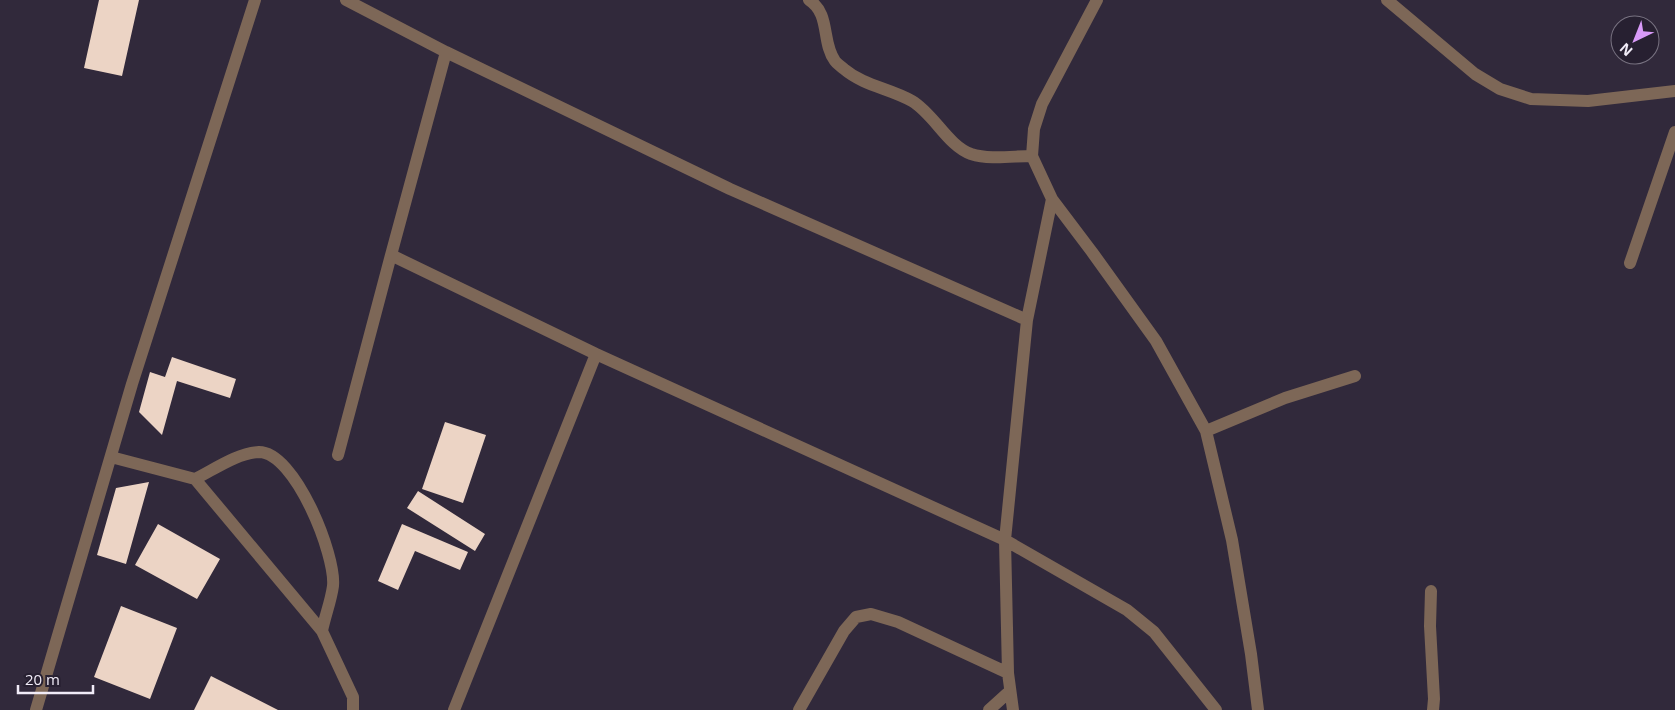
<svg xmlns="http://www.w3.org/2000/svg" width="1675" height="710" font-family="'Open Sans',sans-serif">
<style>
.building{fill:#ecd4c5}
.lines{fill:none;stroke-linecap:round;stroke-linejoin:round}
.minor{stroke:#7d6757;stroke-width:12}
</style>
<rect width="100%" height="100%" fill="#31293b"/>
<path class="building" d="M99 0H139L122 76 84 68Z
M172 357 236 379 230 398 177 381 162 435 139 412 150 372 165 377Z
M445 422 486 435 463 503 422 489Z
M149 482 126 564 97 555 116 488Z
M418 491 485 534 475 551 407 508Z
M158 524 220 559 197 599 135 565Z
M402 524 468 552 460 570 415 551 398 590 378 581Z
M121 606 177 628 150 699 94 677Z
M211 676 278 710H194Z"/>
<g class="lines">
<path class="minor" d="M346 0 446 52 391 255 596 354 1005 540 1008 673 1013 710
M809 0C831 14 821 42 835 61 837 64 841 66 844 69 864 86 889 88 912 101 934 114 948 146 971 154 990 160 1013 156 1032 156
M1097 0 1042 104 1034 129 1032 156 1052 199 1092 252 1156 341 1206 431 1232 540 1251 654 1258 710
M1387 0 1475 74 1500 89 1531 99 1588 101 1675 91
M446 52 730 189 1027 320 1005 540 1127 610 1154 632 1216 710
M1630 263 1675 132
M1027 320 1052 199
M1206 431 1285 398 1355 376
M338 455 391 255
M111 457 195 479 322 631 353 697V710
M195 479C215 469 237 453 259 452 295 452 336 555 333 586 331 601 325 616 322 631
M1431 591 1430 626 1434 699 1433 710
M36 710 132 384 255 0
M454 710 596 354
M799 710 844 631 856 617 871 614 898 622 1008 673
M989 710 1010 691"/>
</g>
<g transform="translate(1635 40) rotate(223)"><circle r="24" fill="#272031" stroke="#787281"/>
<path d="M0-4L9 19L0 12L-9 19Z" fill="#d89af8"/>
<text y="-8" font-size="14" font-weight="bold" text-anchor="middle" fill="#f1ecf8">N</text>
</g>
<path d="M18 685v8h75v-8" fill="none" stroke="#f1ecf8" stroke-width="2.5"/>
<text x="25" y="685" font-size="15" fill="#f1ecf8" stroke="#272031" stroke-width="4" paint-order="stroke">20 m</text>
</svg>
